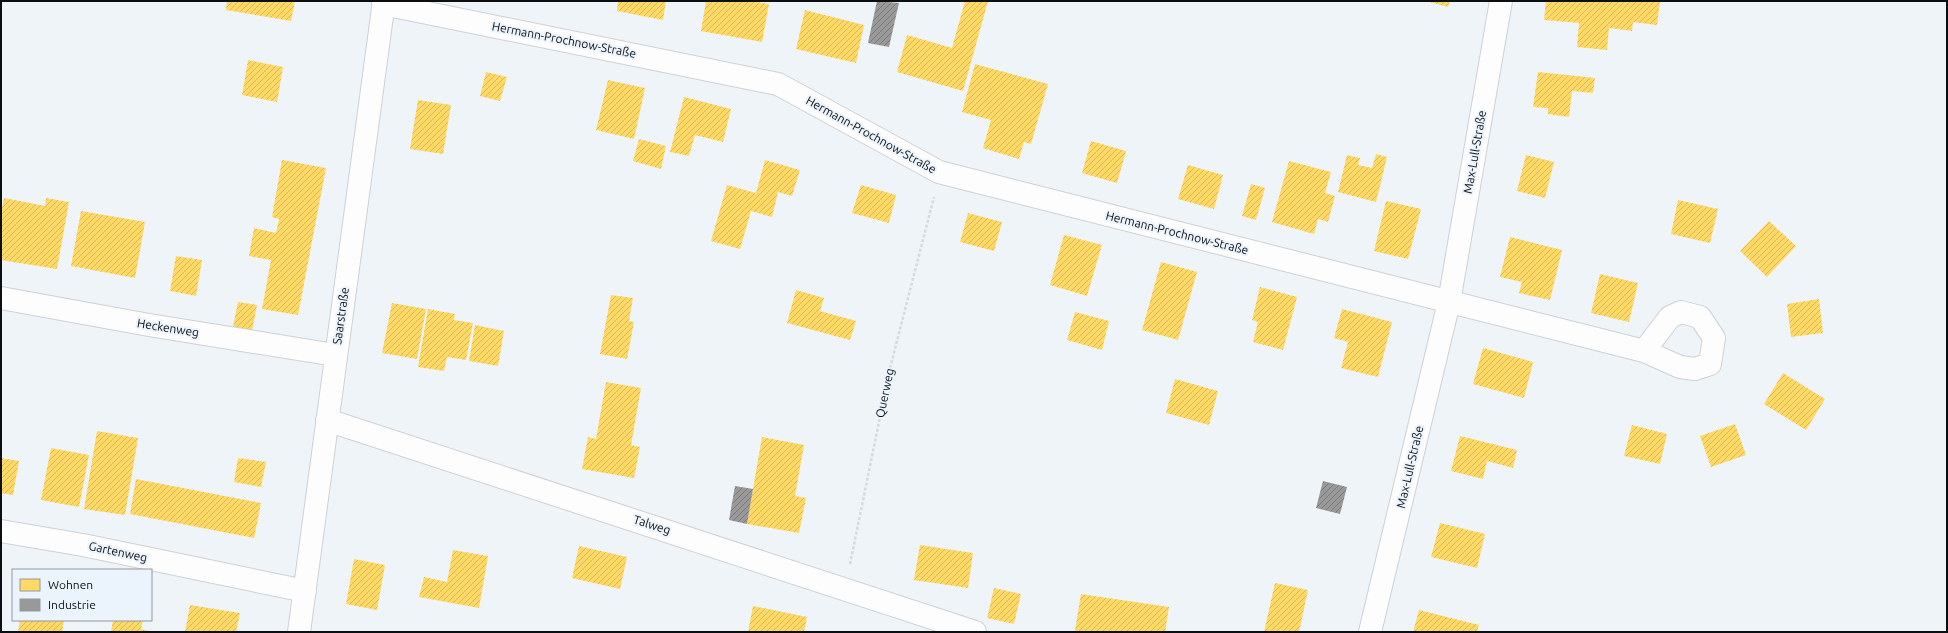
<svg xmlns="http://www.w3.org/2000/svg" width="1948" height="633" font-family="Ubuntu,sans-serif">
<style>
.homes{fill:url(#homes-hatch)}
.industry{fill:url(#industry-hatch)}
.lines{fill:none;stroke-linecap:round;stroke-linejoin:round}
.minor-casing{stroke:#cdd1d5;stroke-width:24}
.path{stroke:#d7d9da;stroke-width:2.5;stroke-dasharray:3 2;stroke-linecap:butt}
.minor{stroke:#fdfdfe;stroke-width:22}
.labels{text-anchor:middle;stroke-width:4;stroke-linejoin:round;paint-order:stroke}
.street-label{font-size:12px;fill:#0c0f12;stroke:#ebf4fd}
</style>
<defs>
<pattern id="homes-hatch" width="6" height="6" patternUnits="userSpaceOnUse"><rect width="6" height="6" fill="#ffd966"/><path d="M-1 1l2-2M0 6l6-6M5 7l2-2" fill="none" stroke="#d9b957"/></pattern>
<pattern id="industry-hatch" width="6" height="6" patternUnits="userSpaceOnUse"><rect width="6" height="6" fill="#999"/><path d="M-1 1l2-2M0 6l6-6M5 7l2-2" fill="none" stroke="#7b7b7b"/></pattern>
</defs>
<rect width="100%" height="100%" fill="#eff4f9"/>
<path class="homes" d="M227 1H295L291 21 226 10Z
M618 1H666L663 20 617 11Z
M706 1H751L769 4 762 42 701 31Z
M965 1H988L963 91 897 72 907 35 952 48Z
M1426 1H1450L1448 7Z
M1546 1H1660L1657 25 1633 22 1632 31 1609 28 1607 50 1577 47 1579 23 1544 20Z
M805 10 864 25 856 63 796 49Z
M248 60 283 67 277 102 242 95Z
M975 64 1048 84 1031 144 1024 142 1019 159 983 148 991 120 962 112Z
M486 72 507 77 500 101 480 96Z
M1538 72 1595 78 1593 93 1572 91 1569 117 1548 114V108L1533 107Z
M608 80 645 88 634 139 596 130Z
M684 97 731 109 723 142 695 135 689 156 670 152Z
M418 100 451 105 443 154 410 149Z
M639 139 666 146 661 169 633 161Z
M1091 141 1126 151 1117 183 1082 173Z
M1376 154 1387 157 1376 202 1338 192 1347 155 1360 158 1358 165 1372 168Z
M1526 155 1554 162 1545 198 1517 191Z
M282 160 326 168 298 315 262 309 271 260 249 256 254 228 276 233 279 219 272 217Z
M765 160 800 170 792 196 778 192 772 217 751 211 740 249 711 241 727 185 756 193Z
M1289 161 1331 172 1325 193 1335 196 1328 222 1318 219 1314 234 1272 222Z
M1188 165 1223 175 1214 209 1178 199Z
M1251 184 1265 188 1256 220 1242 216Z
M861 185 896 195 889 223 852 213Z
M4 198 45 206 46 198 69 202 57 269 1 260V213Z
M1678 200 1718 209 1710 243 1671 234Z
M1386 201 1421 209 1408 259 1374 251Z
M81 211 145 222 135 278 71 266Z
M968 213 1002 222 994 251 960 242Z
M1769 221 1796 246 1767 277 1740 251Z
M1064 235 1102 245 1087 296 1050 285Z
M1510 237 1562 250 1550 300 1519 293 1522 282 1500 277Z
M176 256 202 260 196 296 170 291Z
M1161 262 1197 272 1178 340 1142 330Z
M1600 274 1638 283 1629 322 1591 313Z
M1260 287 1297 297 1283 350 1253 342 1258 322 1252 320Z
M796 290 824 298 820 311 856 321 850 340 787 323Z
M611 295 633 298 629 321 634 322 627 359 600 354Z
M1819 299 1823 333 1791 337 1787 304Z
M238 302 257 305 252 331 233 327Z
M392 303 426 309 417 359 382 353Z
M428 309 455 314 454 320 473 323 466 360 447 357 444 371 418 367Z
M1342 309 1392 322 1378 377 1341 368 1348 342 1334 338Z
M1075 312 1109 321 1102 350 1067 340Z
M475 325 504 331 498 366 469 361Z
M1483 348 1533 362 1524 398 1473 384Z
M1783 373 1825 399 1806 430 1764 404Z
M1175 379 1218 391 1209 425 1166 413Z
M606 382 641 388 631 445 640 447 634 478 582 469 588 437 596 439Z
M1735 424 1746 455 1711 467 1700 436Z
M1632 425 1667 434 1660 464 1624 456Z
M97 431 138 438 125 515 84 509Z
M1460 436 1517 450 1513 468 1487 461 1483 479 1451 471Z
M762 437 804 445 795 496 806 498 799 533 747 524Z
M51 448 89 455 79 507 41 500Z
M1 458 19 461 13 495 1 493Z
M238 458 266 462 261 487 234 482Z
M136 479 261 503 254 538 130 514Z
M1440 523 1485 534 1477 568 1431 557Z
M920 545 973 553 968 588 914 580Z
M579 546 627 557 620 589 572 578Z
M453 550 488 556 479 608 419 597 424 577 447 582Z
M354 559 385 565 377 610 346 604Z
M1275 583 1308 590 1299 632H1264Z
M994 588 1021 594 1014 624 987 618Z
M1081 594 1169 607 1165 632 1075 631Z
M190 605 240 613 236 632H185Z
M753 606 807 617 804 632H748Z
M1419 610 1479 625 1477 632H1413Z
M20 620H64L62 632H18Z
M113 620H143L141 629 154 632H111Z"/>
<path class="industry" d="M877 1 899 3 889 47 868 43Z
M1323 481 1347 487 1340 514 1316 508Z
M735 486 753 489 747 524 729 520Z"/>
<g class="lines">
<g class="minor-casing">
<path id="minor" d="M383 4 778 84 939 172 1644 351 1680 367 1695 369 1710 364 1714 338 1700 317 1681 312 1670 317 1644 351
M1 298 149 325 335 355
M327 420 975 632
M1 531 83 545 305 591
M299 632 384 1
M1370 632 1449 302 1501 1"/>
</g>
<path class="path" d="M850 564 890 368 934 197"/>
<use href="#minor" class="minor"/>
</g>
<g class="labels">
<g class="street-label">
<text transform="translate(564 40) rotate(11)" y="4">Hermann-Prochnow-Straße</text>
<text transform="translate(871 135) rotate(29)" y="4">Hermann-Prochnow-Straße</text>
<text transform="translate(1475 152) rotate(-80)" y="4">Max-Lull-Straße</text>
<text transform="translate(1177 233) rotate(14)" y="4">Hermann-Prochnow-Straße</text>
<text transform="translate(341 316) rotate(-82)" y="4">Saarstraße</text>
<text transform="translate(168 328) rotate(9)" y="4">Heckenweg</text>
<text transform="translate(885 393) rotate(-78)" y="4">Querweg</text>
<text transform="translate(1410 467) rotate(-77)" y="4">Max-Lull-Straße</text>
<text transform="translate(652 525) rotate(18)" y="4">Talweg</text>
<text transform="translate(118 552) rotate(12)" y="4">Gartenweg</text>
</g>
</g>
<rect width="1948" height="633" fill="none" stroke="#0c0f12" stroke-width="4"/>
<rect x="12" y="569" width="140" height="52" fill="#ebf4fd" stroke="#92989f"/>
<rect x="20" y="579" width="20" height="12" fill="#ffd966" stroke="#92989f"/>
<text x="48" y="589" font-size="12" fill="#0c0f12">Wohnen</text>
<rect x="20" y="599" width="20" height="12" fill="#999999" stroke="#92989f"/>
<text x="48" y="609" font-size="12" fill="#0c0f12">Industrie</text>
</svg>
